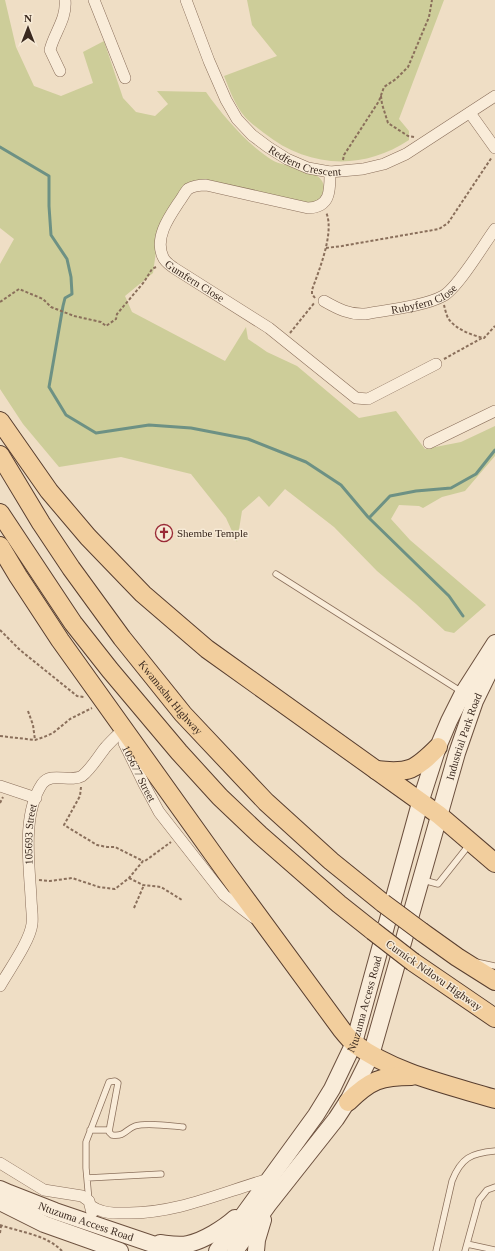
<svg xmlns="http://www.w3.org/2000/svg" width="495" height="1251" font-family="Georgia,serif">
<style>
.green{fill:#cdcd99}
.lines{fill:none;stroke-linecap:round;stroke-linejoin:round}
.stream{stroke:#6d9184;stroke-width:3}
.lane-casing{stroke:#8a6f5b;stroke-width:7}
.street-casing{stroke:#8a6f5b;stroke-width:12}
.secondary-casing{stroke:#6c503e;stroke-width:18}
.primary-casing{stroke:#583e2f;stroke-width:20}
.path{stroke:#8a6f5b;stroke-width:2;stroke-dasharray:3 2;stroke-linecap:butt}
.lane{stroke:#f9ecd9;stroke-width:5.5}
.street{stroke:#f9ecd9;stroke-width:11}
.secondary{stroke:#f9ecd9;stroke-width:16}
.primary{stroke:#f2ce9d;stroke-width:18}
.primary-bridge-casing{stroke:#583e2f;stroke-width:20;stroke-linecap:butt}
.primary-bridge{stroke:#f2ce9d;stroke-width:18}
.labels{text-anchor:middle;stroke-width:3;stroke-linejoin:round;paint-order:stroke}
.street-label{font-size:11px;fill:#3a291f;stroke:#f6e9d5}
.poi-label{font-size:11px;fill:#3a291f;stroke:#f6e9d5;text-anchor:start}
</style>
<rect width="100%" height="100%" fill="#efdec5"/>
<path class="green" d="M0 0H5L16 47 34 86 61 96 93 83 83 52 104 41 123 98 136 112 155 116 168 104 157 91 206 92C222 115 248 145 272 160 286 168 314 167 322 181 326 188 323 198 315 202 313 203 309 203 306 204L248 190 182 189 173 201 160 223 153 273 125 296 132 312 225 361 246 327 248 339 267 352 297 366 359 418 396 411 425 449 461 442 495 426V456L465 491 442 497 423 508 419 506 399 505 391 519 410 540 486 605 454 633 445 631 416 604 377 571 334 527 285 489 269 507 259 496 242 511 237 542 226 518 191 474 121 457 59 467 23 424 0 389V264L14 239 0 228Z
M247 0H444L399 119 409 131V140C362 171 308 168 264 133 258 128 250 123 245 117 235 105 230 91 224 76L277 56 252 25Z"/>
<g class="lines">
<path class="stream" d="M0 147 49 176V206L51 235 67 259 71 277 72 294 65 298 63 306 49 387 66 415 96 433 149 425 191 428 248 439 306 462 341 485 368 517 449 596 463 616
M369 518 390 496 416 491 451 488 476 474 495 450"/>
<g class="lane-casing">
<path id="lane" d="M276 574 462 692
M423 880 438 884 469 845
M476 962 495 966
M90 1130H109
M87 1178 161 1174
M89 1201 86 1168V1142L109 1082 115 1081 118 1083 110 1126 109 1132 112 1135C125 1137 126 1129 135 1126 147 1122 171 1126 183 1127
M467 1244 495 1250
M436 1251 452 1181C461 1158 471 1153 495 1151
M465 1251 479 1200 487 1190 495 1187"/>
</g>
<g class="street-casing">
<g id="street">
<path d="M94 0 125 78"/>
<path id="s1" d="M186 0 209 61 226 100 237 119 252 135 268 147 287 159 308 168 330 172 363 169 384 164 406 154 495 96"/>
<path d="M60 71 50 50C54 33 67 19 65 0"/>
<path d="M470 113 495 148"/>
<path id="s2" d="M330 172C330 190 331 207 308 208L206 185C201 185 193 186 188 189 185 192 182 198 179 202 169 217 154 238 163 257 165 262 170 265 174 268L269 328 356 398 368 399 436 364"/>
<path id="s3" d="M324 301C338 309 350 315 365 314 387 310 425 306 443 296 458 288 484 244 495 229"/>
<path d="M429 443 495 411"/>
<path id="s4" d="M124 743 145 786 159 812 224 895 254 918"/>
<path d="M0 786 36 798"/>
<path id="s5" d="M0 986C9 970 30 941 32 924 33 915 31 906 31 897 29 863 22 814 42 784 51 771 70 783 82 776 91 769 98 757 105 748 111 741 118 735 124 728"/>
<path d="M0 1163 44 1190 82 1196 89 1201 92 1213"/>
<path d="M91 1206C94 1208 98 1210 102 1211 110 1214 118 1213 126 1213 176 1214 223 1192 269 1179"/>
</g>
</g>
<g class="secondary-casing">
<g id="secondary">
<path id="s6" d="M0 1189 9 1193 55 1211 173 1251"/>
<path d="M0 1202 44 1224 120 1251"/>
<path d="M160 1243C169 1244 179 1246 188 1244 203 1241 224 1228 235 1218"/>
<path id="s7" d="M217 1251 316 1115 332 1089 354 1043 420 803 438 747 449 721 463 693 495 643"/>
<path id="s8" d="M235 1251 268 1205 336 1119 349 1099 371 1055 457 753 475 701 495 660"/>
<path d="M256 1251 257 1240 263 1220"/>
</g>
</g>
<g class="primary-casing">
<g id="primary">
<path d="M0 421 49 491 88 537 143 594 207 649 439 815 495 863"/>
<path id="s9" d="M0 455 41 523 71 568 122 638 183 714 266 802 331 861 383 903"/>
<path d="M0 513 73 623 110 670 179 752 220 797 260 835 339 904 373 931"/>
<path d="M0 546 18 576 60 640 226 872 342 1030C346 1035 350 1040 355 1044 393 1073 449 1085 495 1099"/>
<path d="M376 770C409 774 415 770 438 747"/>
<path d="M422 932 457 957 495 981"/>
<path d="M413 962 495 1018"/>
<path d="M348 1102C370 1080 381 1076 412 1076"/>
</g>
</g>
<path class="path" d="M381 96 382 104 388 123 408 136 414 137
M343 160 344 155 379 101 384 87 396 79 408 67 429 17 432 0
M326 248 342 246 439 229 448 223 492 157
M315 298 312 294V290C319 270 335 232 326 212
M0 302 19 289 43 299 51 307 74 316 101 322 106 326 116 319 117 314 144 282 152 269 156 267
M444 305C445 309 446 314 448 318 455 329 471 335 484 338L495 326
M290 333 315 302
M444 359 482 338
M0 630 20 650 77 696 84 697
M28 711 33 725 35 740
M0 736 35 740 44 737 53 733 70 719 92 708
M81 787 80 796 64 825 97 845 107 847H115L143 861
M0 803 3 797
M129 878 143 885 161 887 182 900
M39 880 50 881 72 878 99 887 115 889 129 878 143 861H145L171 842
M134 908 144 885
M0 1225C20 1232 47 1235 62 1251
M0 1233 1 1226"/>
<use href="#lane" class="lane"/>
<use href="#street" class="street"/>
<use href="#secondary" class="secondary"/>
<use href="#primary" class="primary"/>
<g class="primary-bridge-casing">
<path id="primary-bridge" d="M383 903 422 932
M373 931 413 962"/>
</g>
<use href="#primary-bridge" class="primary-bridge"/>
</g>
<defs>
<g id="church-ring" transform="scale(0.9)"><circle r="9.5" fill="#f6e9d5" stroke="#9a2a37" stroke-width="1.5"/><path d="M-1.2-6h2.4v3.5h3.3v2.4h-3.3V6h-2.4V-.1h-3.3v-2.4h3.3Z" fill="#9a2a37"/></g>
</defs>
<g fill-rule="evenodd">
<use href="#church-ring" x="164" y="533"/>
</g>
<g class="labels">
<g class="street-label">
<text dy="4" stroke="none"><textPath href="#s1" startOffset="212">Redfern Crescent</textPath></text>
<text dy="4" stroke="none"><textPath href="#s2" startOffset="288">Gumfern Close</textPath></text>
<text dy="4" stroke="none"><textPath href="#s3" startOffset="105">Rubyfern Close</textPath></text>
<text dy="4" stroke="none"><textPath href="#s9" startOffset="297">Kwamashu Highway</textPath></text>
<text dy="4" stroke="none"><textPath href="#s8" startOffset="571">Industrial Park Road</textPath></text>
<text dy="4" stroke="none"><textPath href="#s4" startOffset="34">105677 Street</textPath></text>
<text dy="4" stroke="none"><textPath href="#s5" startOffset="160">105693 Street</textPath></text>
<text transform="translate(434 975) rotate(35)" y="4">Curnick Ndlovu Highway</text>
<text dy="4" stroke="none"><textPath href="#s7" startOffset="290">Ntuzuma Access Road</textPath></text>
<text dy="4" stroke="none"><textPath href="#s6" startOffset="92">Ntuzuma Access Road</textPath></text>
</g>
<g class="poi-label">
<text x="177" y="537">Shembe Temple</text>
</g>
</g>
<g transform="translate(28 28)" stroke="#f6e9d5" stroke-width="3" paint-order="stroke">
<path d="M0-3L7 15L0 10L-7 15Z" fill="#3a291f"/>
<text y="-6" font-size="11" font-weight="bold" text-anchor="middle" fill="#3a291f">N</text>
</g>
</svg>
